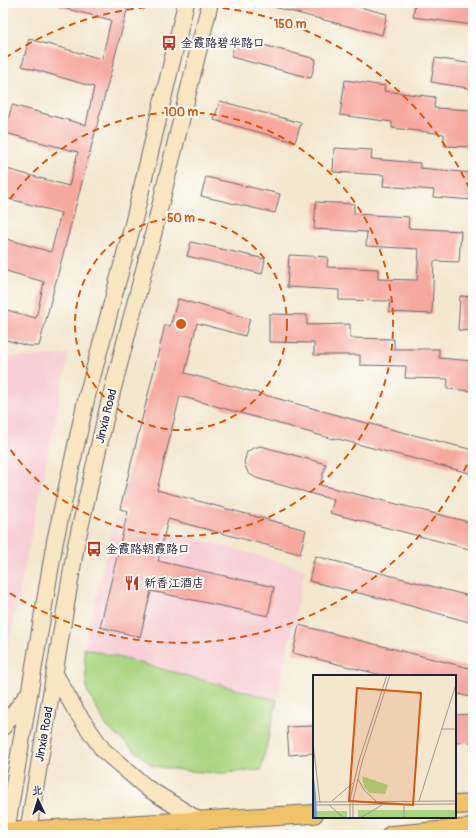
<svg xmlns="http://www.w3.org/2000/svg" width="476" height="838" font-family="Pangolin,'LXGW WenKai TC',sans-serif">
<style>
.built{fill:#f7cfd4}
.green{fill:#aad581;stroke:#667c5e}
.building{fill:#f6a89f}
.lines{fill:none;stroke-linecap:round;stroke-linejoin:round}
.secondary-casing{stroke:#6b676e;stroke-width:18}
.primary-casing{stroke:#6b676e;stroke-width:20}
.secondary{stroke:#f9e7c3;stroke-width:16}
.primary{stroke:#f1c369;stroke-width:18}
.ring{fill:none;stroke:#de560e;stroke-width:2;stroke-dasharray:7 5}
.labels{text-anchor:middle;stroke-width:4;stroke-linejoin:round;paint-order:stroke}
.poi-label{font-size:12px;fill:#22223b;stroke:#fdfcf7;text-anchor:start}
.street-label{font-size:12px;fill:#22223b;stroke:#fdfcf7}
.inset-road{fill:none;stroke:#9f9893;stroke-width:1}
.view{fill:#de560e;fill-opacity:0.15;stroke:#de560e;stroke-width:2}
.inset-edge{fill:none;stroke:#22223b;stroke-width:2}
.centre{fill:#de560e;stroke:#fdfcf7;stroke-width:2}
.ring-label{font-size:12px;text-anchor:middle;font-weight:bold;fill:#de560e;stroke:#fdfcf7;stroke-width:4;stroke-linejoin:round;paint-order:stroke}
</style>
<rect width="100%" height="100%" fill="#fdfcf7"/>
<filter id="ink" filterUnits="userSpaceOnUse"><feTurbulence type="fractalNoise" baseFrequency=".025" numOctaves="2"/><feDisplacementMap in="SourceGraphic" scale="8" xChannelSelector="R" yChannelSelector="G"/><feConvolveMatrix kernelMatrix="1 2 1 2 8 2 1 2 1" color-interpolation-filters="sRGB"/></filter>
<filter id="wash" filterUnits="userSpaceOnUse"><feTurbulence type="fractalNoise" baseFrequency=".012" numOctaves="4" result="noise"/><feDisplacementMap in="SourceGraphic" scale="16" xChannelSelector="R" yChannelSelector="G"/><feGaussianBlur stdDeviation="0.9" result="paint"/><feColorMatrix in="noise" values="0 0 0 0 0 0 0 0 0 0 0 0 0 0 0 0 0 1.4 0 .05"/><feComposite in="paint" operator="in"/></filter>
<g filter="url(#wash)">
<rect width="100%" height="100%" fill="#f3e7ce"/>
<path class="built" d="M69 354 11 633 3 659V358Z
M115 516 305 569 277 700 84 648Z"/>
<path class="green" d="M84 648 277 700 261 770 222 773 187 771 153 766 107 727 87 691Z"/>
<g id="blocks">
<path class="building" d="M60 3H129L39 346H28L3 339V309L36 318 44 282 3 270V238L51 252 61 213 3 197V168L69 186 78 152 5 133 12 105 86 125 94 87 22 66 29 39 102 59 111 20 59 7Z
M274 3H344L387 14 382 35 274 7Z
M415 3H466L473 4V25L413 17Z
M236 38 316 59 311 78 231 57Z
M435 58 473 64V89L431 82Z
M345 80 385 86 384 91 435 97 434 108 473 110V147L444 146V134L392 128V122L340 115Z
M220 101 301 123 295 142 214 120Z
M334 148 372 150 371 159 420 163V168L473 173V200L433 197 434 190 383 186 384 175 333 172Z
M206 177 280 194 275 213 201 196Z
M316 202 354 204V214L409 217 408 228 461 231 459 262 434 261 432 314 389 312 390 301 339 300V290L287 287 289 255 328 257 327 267 378 269V279L417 280 419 249 366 246 367 232 314 229Z
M191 242 265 259 262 274 187 256Z
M460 296 473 297V331L458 330Z
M178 299 250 319 245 336 197 323 185 373 355 420 473 450V474L334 438 333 439 180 396 157 490 306 530 300 554 168 519 158 561 274 587 268 616 151 591 140 637 100 627 128 511 120 509 165 325 170 326Z
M269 314 307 315V325L350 324V338L394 339V349H439V358L473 361V391L447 389 448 379 405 378 406 366 360 365V355H314V343L269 342Z
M261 446 326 464 320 485 473 523V550L330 513 334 500 256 478 248 473 244 462 247 452 253 448Z
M315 556 473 597V623L396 602 309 581Z
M299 625 473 669V687L470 697 455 693V676H386L293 653Z
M473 714V742L455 743V715Z
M314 726V753L289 755 287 727Z"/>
</g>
</g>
<g filter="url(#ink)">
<use href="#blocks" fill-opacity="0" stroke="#6b676e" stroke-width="1"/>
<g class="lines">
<g class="secondary-casing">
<path id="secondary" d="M55 674 76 711 103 750 147 788 200 821
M3 727 28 694
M7 835 6 832 55 541 86 400 133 224 186 3
M28 835V831L76 545 107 411 151 243 210 3"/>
</g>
<g class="primary-casing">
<path id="primary" d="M455 805 473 804
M3 832 314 814
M391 835 473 828"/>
</g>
<use href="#secondary" class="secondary"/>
<use href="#primary" class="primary"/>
</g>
</g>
<g class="ring">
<circle cx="181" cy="324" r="106"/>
<path d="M3 209A212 212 0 1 1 3 439"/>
<path d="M472 454A319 319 0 0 1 5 590M5 58A319 319 0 0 1 472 194"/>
</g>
<defs>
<g id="bus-bare" transform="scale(1.2)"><path d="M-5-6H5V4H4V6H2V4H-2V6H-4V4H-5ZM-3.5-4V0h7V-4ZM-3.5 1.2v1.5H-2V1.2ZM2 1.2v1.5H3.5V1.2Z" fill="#c8321e" stroke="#fdfcf7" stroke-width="2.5" paint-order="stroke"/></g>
<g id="restaurant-bare" transform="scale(1.2)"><path d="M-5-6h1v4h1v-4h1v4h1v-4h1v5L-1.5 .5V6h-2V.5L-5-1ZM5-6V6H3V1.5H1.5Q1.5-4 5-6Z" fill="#c8321e" stroke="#fdfcf7" stroke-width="2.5" paint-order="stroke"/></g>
</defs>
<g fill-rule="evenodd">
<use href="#bus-bare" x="169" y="43"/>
<use href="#bus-bare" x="94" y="549"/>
<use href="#restaurant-bare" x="132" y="583"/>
</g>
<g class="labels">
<g class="poi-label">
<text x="181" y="47">金霞路碧华路口</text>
<text x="106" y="553">金霞路朝霞路口</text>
<text x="144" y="587">新香江酒店</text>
</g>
<g class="street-label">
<text transform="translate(106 416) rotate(-76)" y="4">Jinxia Road</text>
<text transform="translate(44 734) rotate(-80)" y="4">Jinxia Road</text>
</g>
</g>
<g transform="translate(313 675)">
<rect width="143" height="143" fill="#f3e7ce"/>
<path d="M49 101 75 110 72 119 57 118 51 112ZM45 135H143V143H45ZM3 136H34V143H4Z" fill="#aad581"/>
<path d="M0 94 3 120 4 143H0Z" fill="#689fd6"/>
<path class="inset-road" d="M129 54H143M0 68 7 128M45 104 51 115 63 126M19 126 40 108M106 126 143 9M0 127 143 126M0 130 143 129M16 130 31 143M37 143V125L46 86 74 0M40 143V125L49 87 77 0M47 143 69 130M91 143V129M122 143H143"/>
<path class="view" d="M44 13 108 18 100 130 36 126Z"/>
<rect width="143" height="143" class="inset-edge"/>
</g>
<circle cx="181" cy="324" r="6" class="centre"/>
<g class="ring-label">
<text x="290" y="28">150 m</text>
<text x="181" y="116">100 m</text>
<text x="181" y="222">50 m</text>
</g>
<rect width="476" height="838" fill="none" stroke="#fdfcf7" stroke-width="16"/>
<g transform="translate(38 800) rotate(356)" stroke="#fdfcf7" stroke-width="3" paint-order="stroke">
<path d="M0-3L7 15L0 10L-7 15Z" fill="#22223b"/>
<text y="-6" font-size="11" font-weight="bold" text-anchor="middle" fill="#22223b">北</text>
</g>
</svg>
